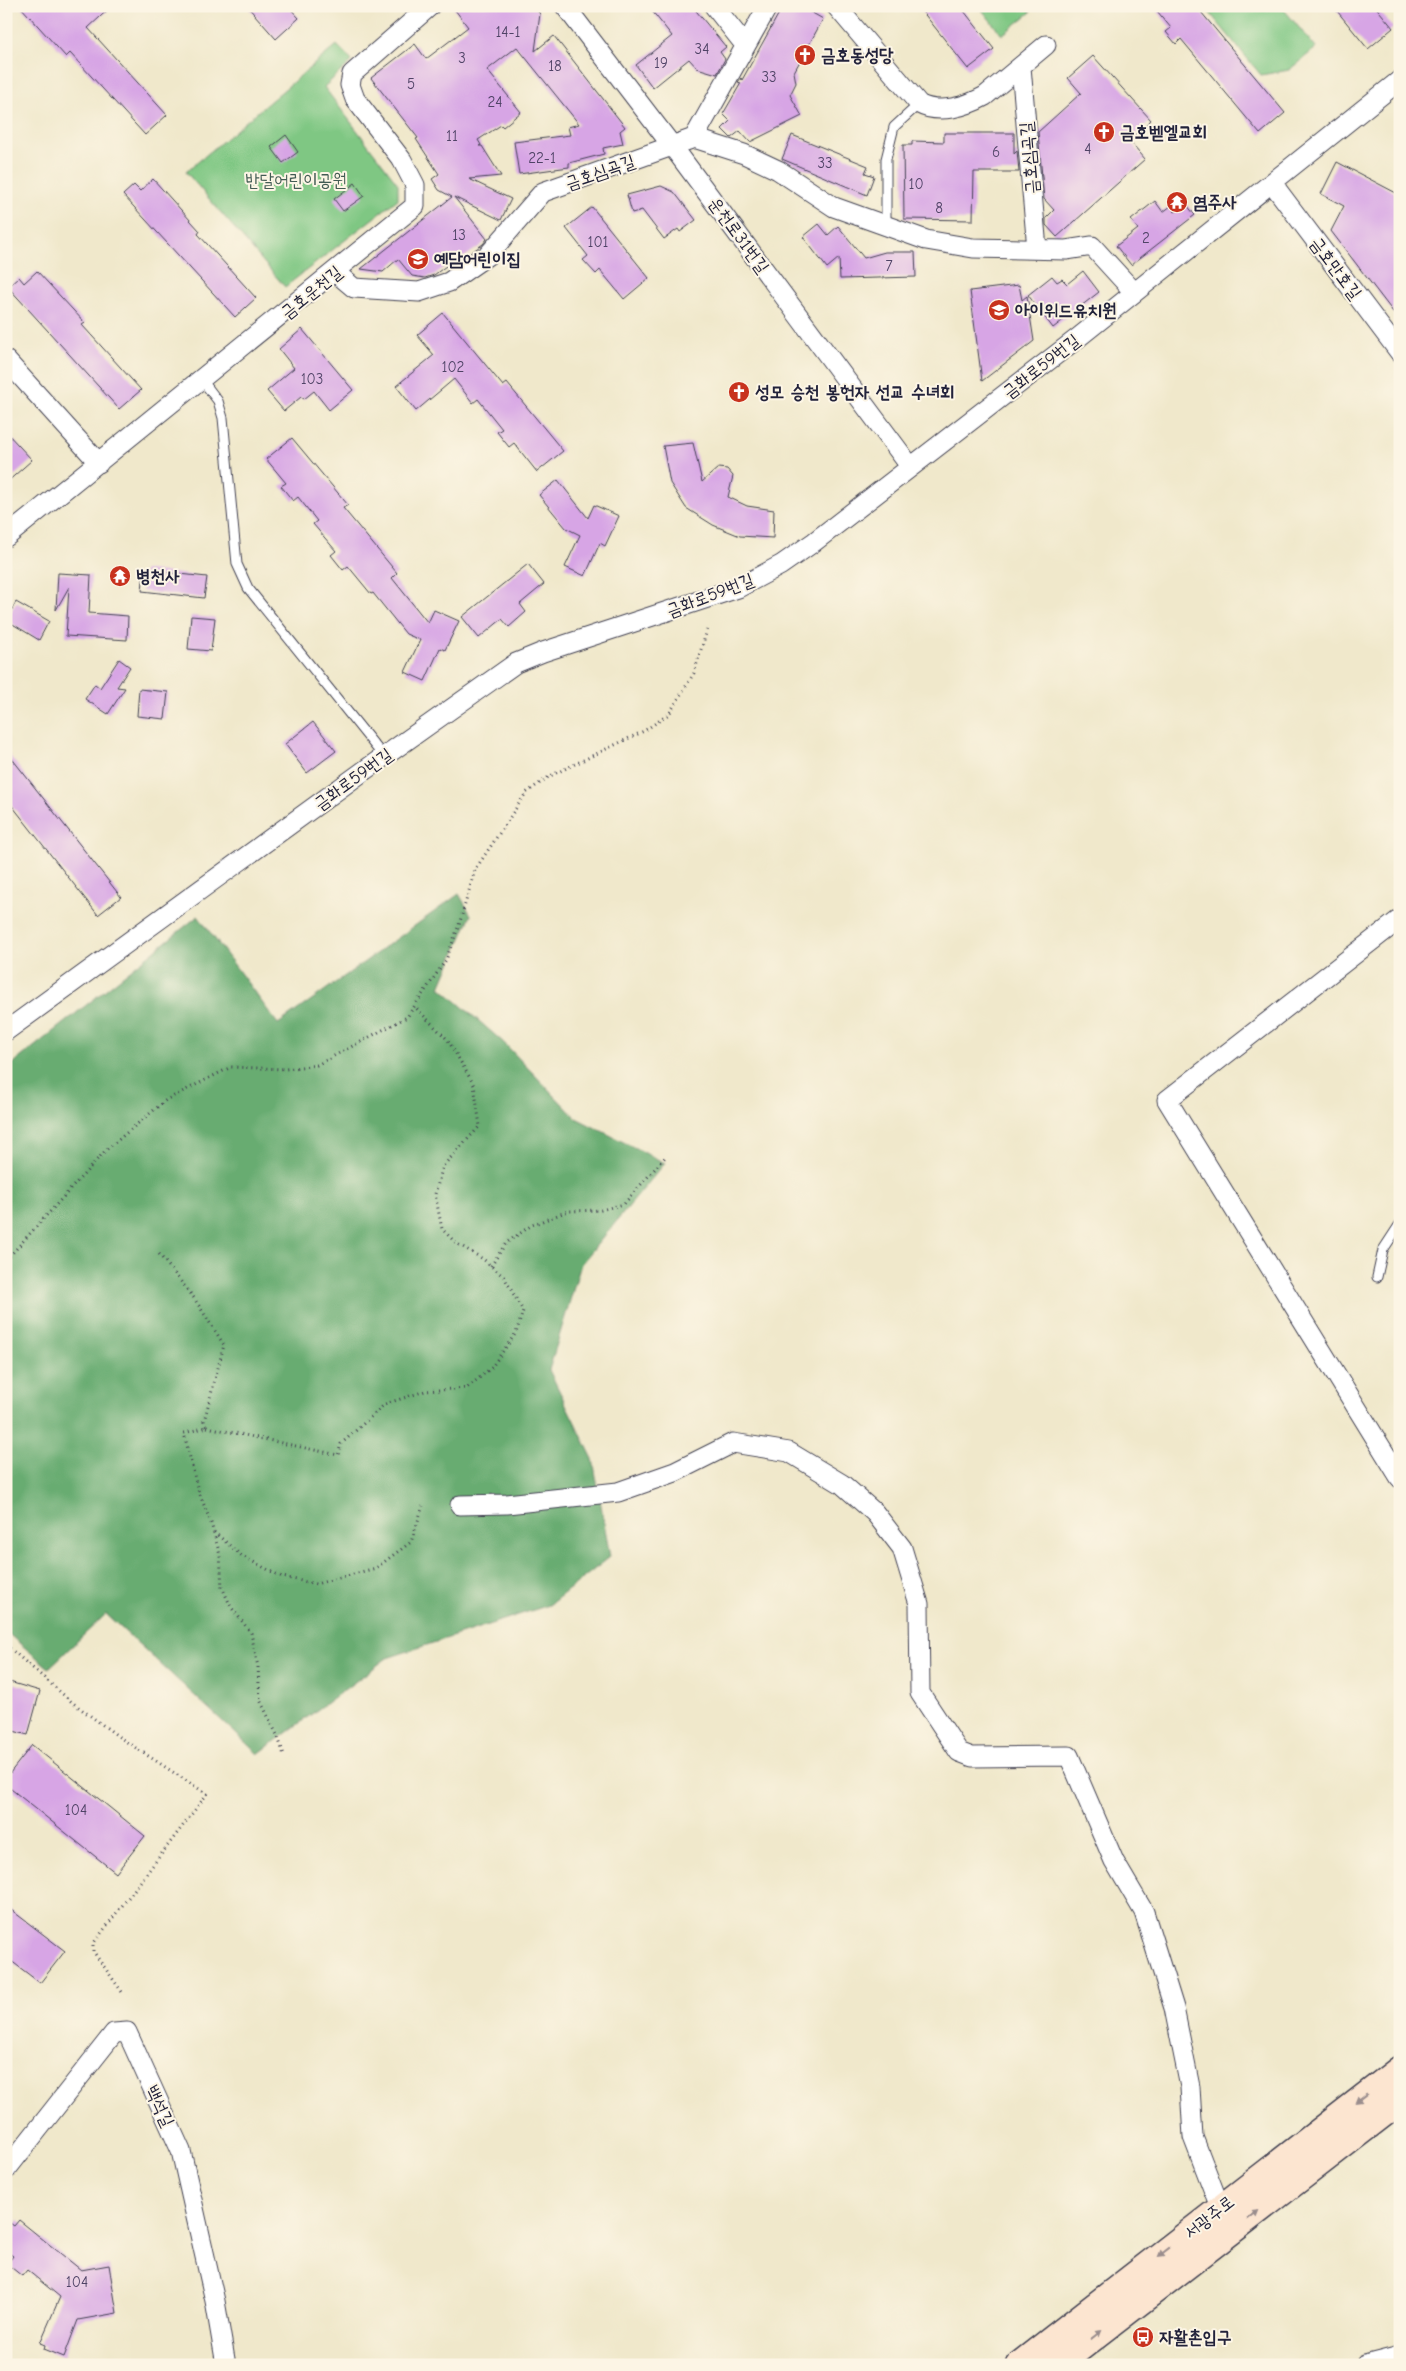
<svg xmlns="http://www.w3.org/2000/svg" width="1406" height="2371" font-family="'Comic Neue','Poor Story',sans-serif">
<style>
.green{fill:#7fc783;stroke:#50745f}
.forest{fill:#67ac71;stroke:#446756}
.building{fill:#d7a5e5}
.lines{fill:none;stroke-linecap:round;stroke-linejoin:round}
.lane-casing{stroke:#414051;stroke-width:11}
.street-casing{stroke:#414051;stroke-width:21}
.secondary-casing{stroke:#414051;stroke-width:29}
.path{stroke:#414051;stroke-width:3;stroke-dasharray:1 4;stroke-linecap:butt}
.lane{stroke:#fff;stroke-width:9}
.street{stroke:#fff;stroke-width:19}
.secondary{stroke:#fce5d0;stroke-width:26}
.oneway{fill:#9a8d8d}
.labels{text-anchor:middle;stroke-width:4;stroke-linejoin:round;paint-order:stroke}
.number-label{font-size:15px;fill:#4f4366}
.poi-label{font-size:18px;font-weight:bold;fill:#22223b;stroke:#fcf5e5;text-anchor:start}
.street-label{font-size:18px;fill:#22223b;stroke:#fcf5e5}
.park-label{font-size:18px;fill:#435c54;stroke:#fcf5e5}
</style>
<rect width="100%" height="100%" fill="#fcf5e5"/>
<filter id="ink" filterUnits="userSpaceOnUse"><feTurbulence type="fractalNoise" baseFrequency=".02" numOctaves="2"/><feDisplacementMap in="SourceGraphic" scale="10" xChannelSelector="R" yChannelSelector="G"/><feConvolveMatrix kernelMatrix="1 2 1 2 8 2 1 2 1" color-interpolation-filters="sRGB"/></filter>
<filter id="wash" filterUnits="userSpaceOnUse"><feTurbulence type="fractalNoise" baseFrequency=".0096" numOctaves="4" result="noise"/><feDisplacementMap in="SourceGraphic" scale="20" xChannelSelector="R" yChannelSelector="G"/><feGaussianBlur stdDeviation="1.12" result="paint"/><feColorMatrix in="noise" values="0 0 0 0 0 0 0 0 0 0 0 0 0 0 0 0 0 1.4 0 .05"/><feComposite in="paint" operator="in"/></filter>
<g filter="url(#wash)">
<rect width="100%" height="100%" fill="#f0e8cb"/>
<path class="green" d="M979 6H1026L1031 12 1002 35Z
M1204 6H1281L1316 48 1289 70 1261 75Z
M337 45 352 61 324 87 398 184V199L285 287 186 172Z"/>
<path class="forest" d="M459 894 471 915 440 987 503 1042 576 1118 665 1163 581 1264 549 1370 593 1459 610 1557 549 1605 387 1658 258 1754 106 1614 49 1668 6 1632V1069L198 916 278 1024Z"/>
<g id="blocks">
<path class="building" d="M20 6H112L88 28 167 115 145 135 70 53 66 57Z
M247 6H288L299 18 276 39Z
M452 6H534L540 14 535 51 554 36 625 127 620 131 623 144 603 148 604 154 569 163V167L519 174 514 142 570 135 568 127 579 124 517 47 487 70 521 112 503 127 501 125 478 140 481 145 479 146H482L501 176 469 179 511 199 501 220 454 197 487 239 483 244 456 263 454 260 434 275 425 278 412 276 398 259 383 272 361 269 452 197 439 190 432 179 439 174 416 139 418 138 371 78 415 44 426 59 468 27Z
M648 6H692L726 47 720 52 725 59 717 74 697 68 689 59 653 88 636 65 672 36Z
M783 6H800L823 19 794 72 796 83 790 95 802 116 750 142 740 131 731 138 722 129 730 121 723 114 741 83 738 82 741 78 742 80Z
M918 6H960L994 49 968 69Z
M1153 6H1196L1285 113 1260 134 1181 39 1176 44 1166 32 1171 28Z
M1333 6H1375L1393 28 1368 49Z
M1093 56 1151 120 1129 140 1145 159 1057 237 1046 225V218L1054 210 1044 199 1038 132 1081 93 1068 78Z
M944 133H1014V154L1017 151 1019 172H974L973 220 904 219 903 145H912V141L944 142Z
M286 135 298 152 283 163 271 147Z
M792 135 868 166 865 173 874 176 867 195 782 159Z
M1337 162 1400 195V321L1331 231 1344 206 1321 194Z
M153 179 200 231 198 234 256 298 235 317 123 195 134 185 140 191Z
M355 183 364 196 343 211 334 199Z
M661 186 674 192 696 220 680 232 678 229 664 239 642 210 632 213 627 195Z
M1155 201 1163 212 1171 206 1175 212 1186 204 1195 215 1131 265 1116 246 1138 229 1131 220Z
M592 207 649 278 624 299 600 270 596 274 583 260 588 256 566 228Z
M819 224 828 235 838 226 864 258 885 252H915L916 277 840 279 839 258 827 268 803 237Z
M37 271 85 323 82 325 141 390 119 409 8 287 19 277 24 283Z
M1083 271 1099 292 1053 328 1028 295 1052 276 1057 282 1062 279 1067 284Z
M1019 285 1022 300 1027 296 1034 341 982 381 970 291Z
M443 313 503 386 507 383 563 451 537 472 514 443 509 447 497 432 502 429 478 399 473 403 454 379 416 411 396 386 434 355 417 335Z
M302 329 353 390 329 410 314 391 304 399 301 397 284 411 267 391 294 368 279 349Z
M6 432 32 460 6 483Z
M292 438 348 505 343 508 397 573 392 578 428 623 434 610 459 621 445 650 440 648 425 681 405 672 420 640 406 634 373 593 371 594 348 566 343 570 331 555 336 551 313 524 317 521 298 497 293 501 281 486 286 483 266 459Z
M693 443 702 482 718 468 727 469 733 476 728 497 747 506 774 510 773 538 740 536 713 525 686 508 670 483 663 446Z
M558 480 588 518 594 505 619 516 605 546 600 543 585 576 565 567 580 535 566 528 539 495Z
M528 564 544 584 520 604 526 612 509 627 502 619 479 638 462 617Z
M144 570 207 577 204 598 142 591Z
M58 573 91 575 89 613 128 616 127 640 66 636 69 587 56 610Z
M16 602 49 621 39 640 6 620Z
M191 616 215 618 211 651 188 649Z
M119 659 130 667 117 687 125 688 108 714 85 699 95 684 100 688Z
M139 689 168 692 165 719 137 716Z
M313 722 336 751 307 773 285 744Z
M6 751 121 897 98 915 6 798Z
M6 1681 40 1691 28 1735 6 1729Z
M32 1745 145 1836 116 1873 6 1785V1778Z
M6 1906 65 1951 40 1983 6 1957Z
M6 2220 14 2226 19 2220 81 2270 109 2265 117 2313 78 2320 64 2357 44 2349 45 2345 40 2343 60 2297 27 2270 22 2276 7 2264 13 2256 6 2251Z"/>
</g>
</g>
<g filter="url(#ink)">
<use href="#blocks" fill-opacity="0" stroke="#414051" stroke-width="1"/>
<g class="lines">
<g class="lane-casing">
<path id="lane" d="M886 226V159L894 127 919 104
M202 380 218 401 223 418 237 564 248 588 384 757
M1377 1277 1383 1250 1400 1224"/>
</g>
<g class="street-casing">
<path id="street" d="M565 6 673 147 910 466
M714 6 745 45
M836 6 919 104C939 115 967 106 985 96L1046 45
M1021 67 1037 249
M694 138 768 6
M1272 183 1400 353
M335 272 354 288 419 292 449 282 488 255 543 192 694 138 744 154 778 170 834 207 926 240 973 248 1066 250 1092 246 1134 292
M6 360 99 463
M6 537 415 206V185L402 160 355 99 350 85 352 74 430 6
M1400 919 1167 1100 1400 1478
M6 1031 365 770 516 663 543 652 738 588 781 565 814 542 1079 337 1400 80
M460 1505 507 1504 618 1492 675 1472 733 1443 789 1452 842 1484 875 1513 902 1548 919 1604 920 1693 959 1752 972 1757 1069 1756 1114 1861 1144 1912 1174 2008 1190 2087 1193 2137 1225 2220
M6 2170 114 2033 127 2032 181 2151 215 2301 226 2365
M1365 2365 1400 2356"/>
</g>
<g class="secondary-casing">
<path id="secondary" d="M1019 2365 1400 2069
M1058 2365 1400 2101"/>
</g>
<path class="path" d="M159 1254 194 1298 224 1345 204 1421 207 1427 184 1433 197 1487 211 1523 220 1555 222 1587 231 1607 251 1633 258 1667 260 1700 278 1737 284 1755
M6 1260 106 1150 166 1100 231 1067 286 1069 317 1065 407 1017 446 960 459 925 475 870 526 793 550 776 644 731 669 714 694 673 707 630
M491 1266 506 1243 532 1225 568 1211 601 1210 624 1204 667 1155
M207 1427 338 1455 341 1444 385 1404 425 1391 467 1388 491 1368 516 1333 523 1311 504 1277 483 1259 456 1243 442 1229 435 1194 443 1166 480 1126 474 1085 448 1040 415 1007
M214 1532 242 1556 282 1577 316 1584 376 1568 411 1542 423 1506
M6 1645 73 1703 119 1737 207 1794 93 1944V1951L122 1992"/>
<use href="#lane" class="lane"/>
<use href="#street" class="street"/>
<use href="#secondary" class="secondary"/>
</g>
<defs><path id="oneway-solid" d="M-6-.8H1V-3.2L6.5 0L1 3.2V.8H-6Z" transform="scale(1.25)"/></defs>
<g class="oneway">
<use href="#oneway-solid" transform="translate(1361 2098) rotate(142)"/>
<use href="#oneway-solid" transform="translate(1253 2215) rotate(-38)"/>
<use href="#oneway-solid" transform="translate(1164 2252) rotate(142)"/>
<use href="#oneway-solid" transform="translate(1096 2335) rotate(-38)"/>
</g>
</g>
<defs>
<g id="church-disc" transform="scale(1.125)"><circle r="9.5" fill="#c8321e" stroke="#fcf5e5"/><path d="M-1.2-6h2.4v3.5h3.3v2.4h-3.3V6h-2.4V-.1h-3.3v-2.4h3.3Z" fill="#fff"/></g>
<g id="temple-disc" transform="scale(1.125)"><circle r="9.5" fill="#c8321e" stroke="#fcf5e5"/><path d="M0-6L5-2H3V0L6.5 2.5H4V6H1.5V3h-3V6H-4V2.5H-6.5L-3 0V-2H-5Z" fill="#fff"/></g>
<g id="school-disc" transform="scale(1.125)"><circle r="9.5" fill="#c8321e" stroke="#fcf5e5"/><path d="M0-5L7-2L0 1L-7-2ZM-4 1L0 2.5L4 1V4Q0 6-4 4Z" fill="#fff"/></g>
<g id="bus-disc" transform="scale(1.125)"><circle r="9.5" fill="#c8321e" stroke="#fcf5e5"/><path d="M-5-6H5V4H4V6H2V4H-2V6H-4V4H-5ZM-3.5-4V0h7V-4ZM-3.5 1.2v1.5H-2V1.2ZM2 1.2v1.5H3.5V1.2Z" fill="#fff"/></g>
</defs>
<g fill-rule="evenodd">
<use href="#church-disc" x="805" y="55"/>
<use href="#church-disc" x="1104" y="132"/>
<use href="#temple-disc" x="1177" y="202"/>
<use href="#school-disc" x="418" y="259"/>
<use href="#school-disc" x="999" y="310"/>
<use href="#church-disc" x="739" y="392"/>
<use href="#temple-disc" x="120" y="576"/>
<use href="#bus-disc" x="1143" y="2337"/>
</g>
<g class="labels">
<g class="number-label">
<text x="508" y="37">14-1</text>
<text x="702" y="54">34</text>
<text x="462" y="63">3</text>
<text x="661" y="68">19</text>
<text x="555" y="71">18</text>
<text x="769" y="82">33</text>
<text x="411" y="89">5</text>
<text x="495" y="107">24</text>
<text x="452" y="141">11</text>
<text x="1088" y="154">4</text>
<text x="996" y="157">6</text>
<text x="542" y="163">22-1</text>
<text x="825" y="168">33</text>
<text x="916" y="189">10</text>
<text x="939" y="213">8</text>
<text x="459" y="240">13</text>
<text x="1146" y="243">2</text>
<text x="598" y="247">101</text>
<text x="889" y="271">7</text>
<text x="453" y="372">102</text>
<text x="312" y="384">103</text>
<text x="76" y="1815">104</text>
<text x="77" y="2287">104</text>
</g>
<g class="poi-label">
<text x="821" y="61">금호동성당</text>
<text x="1120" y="138">금호벧엘교회</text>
<text x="1193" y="208">염주사</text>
<text x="434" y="265">예담어린이집</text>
<text x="1015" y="316">아이위드유치원</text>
<text x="755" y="398">성모 승천 봉헌자 선교 수녀회</text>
<text x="136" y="582">병천사</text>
<text x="1159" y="2343">자활촌입구</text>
</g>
<g class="street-label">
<text transform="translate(1029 158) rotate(-95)" y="6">금호심곡길</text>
<text transform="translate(600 172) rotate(-19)" y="6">금호심곡길</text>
<text transform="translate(739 235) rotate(54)" y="6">운천로31번길</text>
<text transform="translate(1336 268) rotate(53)" y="6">금호만호길</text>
<text transform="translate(311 292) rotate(-39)" y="6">금호운천길</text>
<text transform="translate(1041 366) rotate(-38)" y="6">금화로59번길</text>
<text transform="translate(710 595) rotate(-21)" y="6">금화로59번길</text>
<text transform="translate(353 779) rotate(-36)" y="6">금화로59번길</text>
<text transform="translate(160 2106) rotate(65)" y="6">백석길</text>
<text transform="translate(1209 2217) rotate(-38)" y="6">서광주로</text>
</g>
<g class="park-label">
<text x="296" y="186">반달어린이공원</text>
</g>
</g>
<rect width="1406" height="2371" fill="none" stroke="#fcf5e5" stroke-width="25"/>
</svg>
